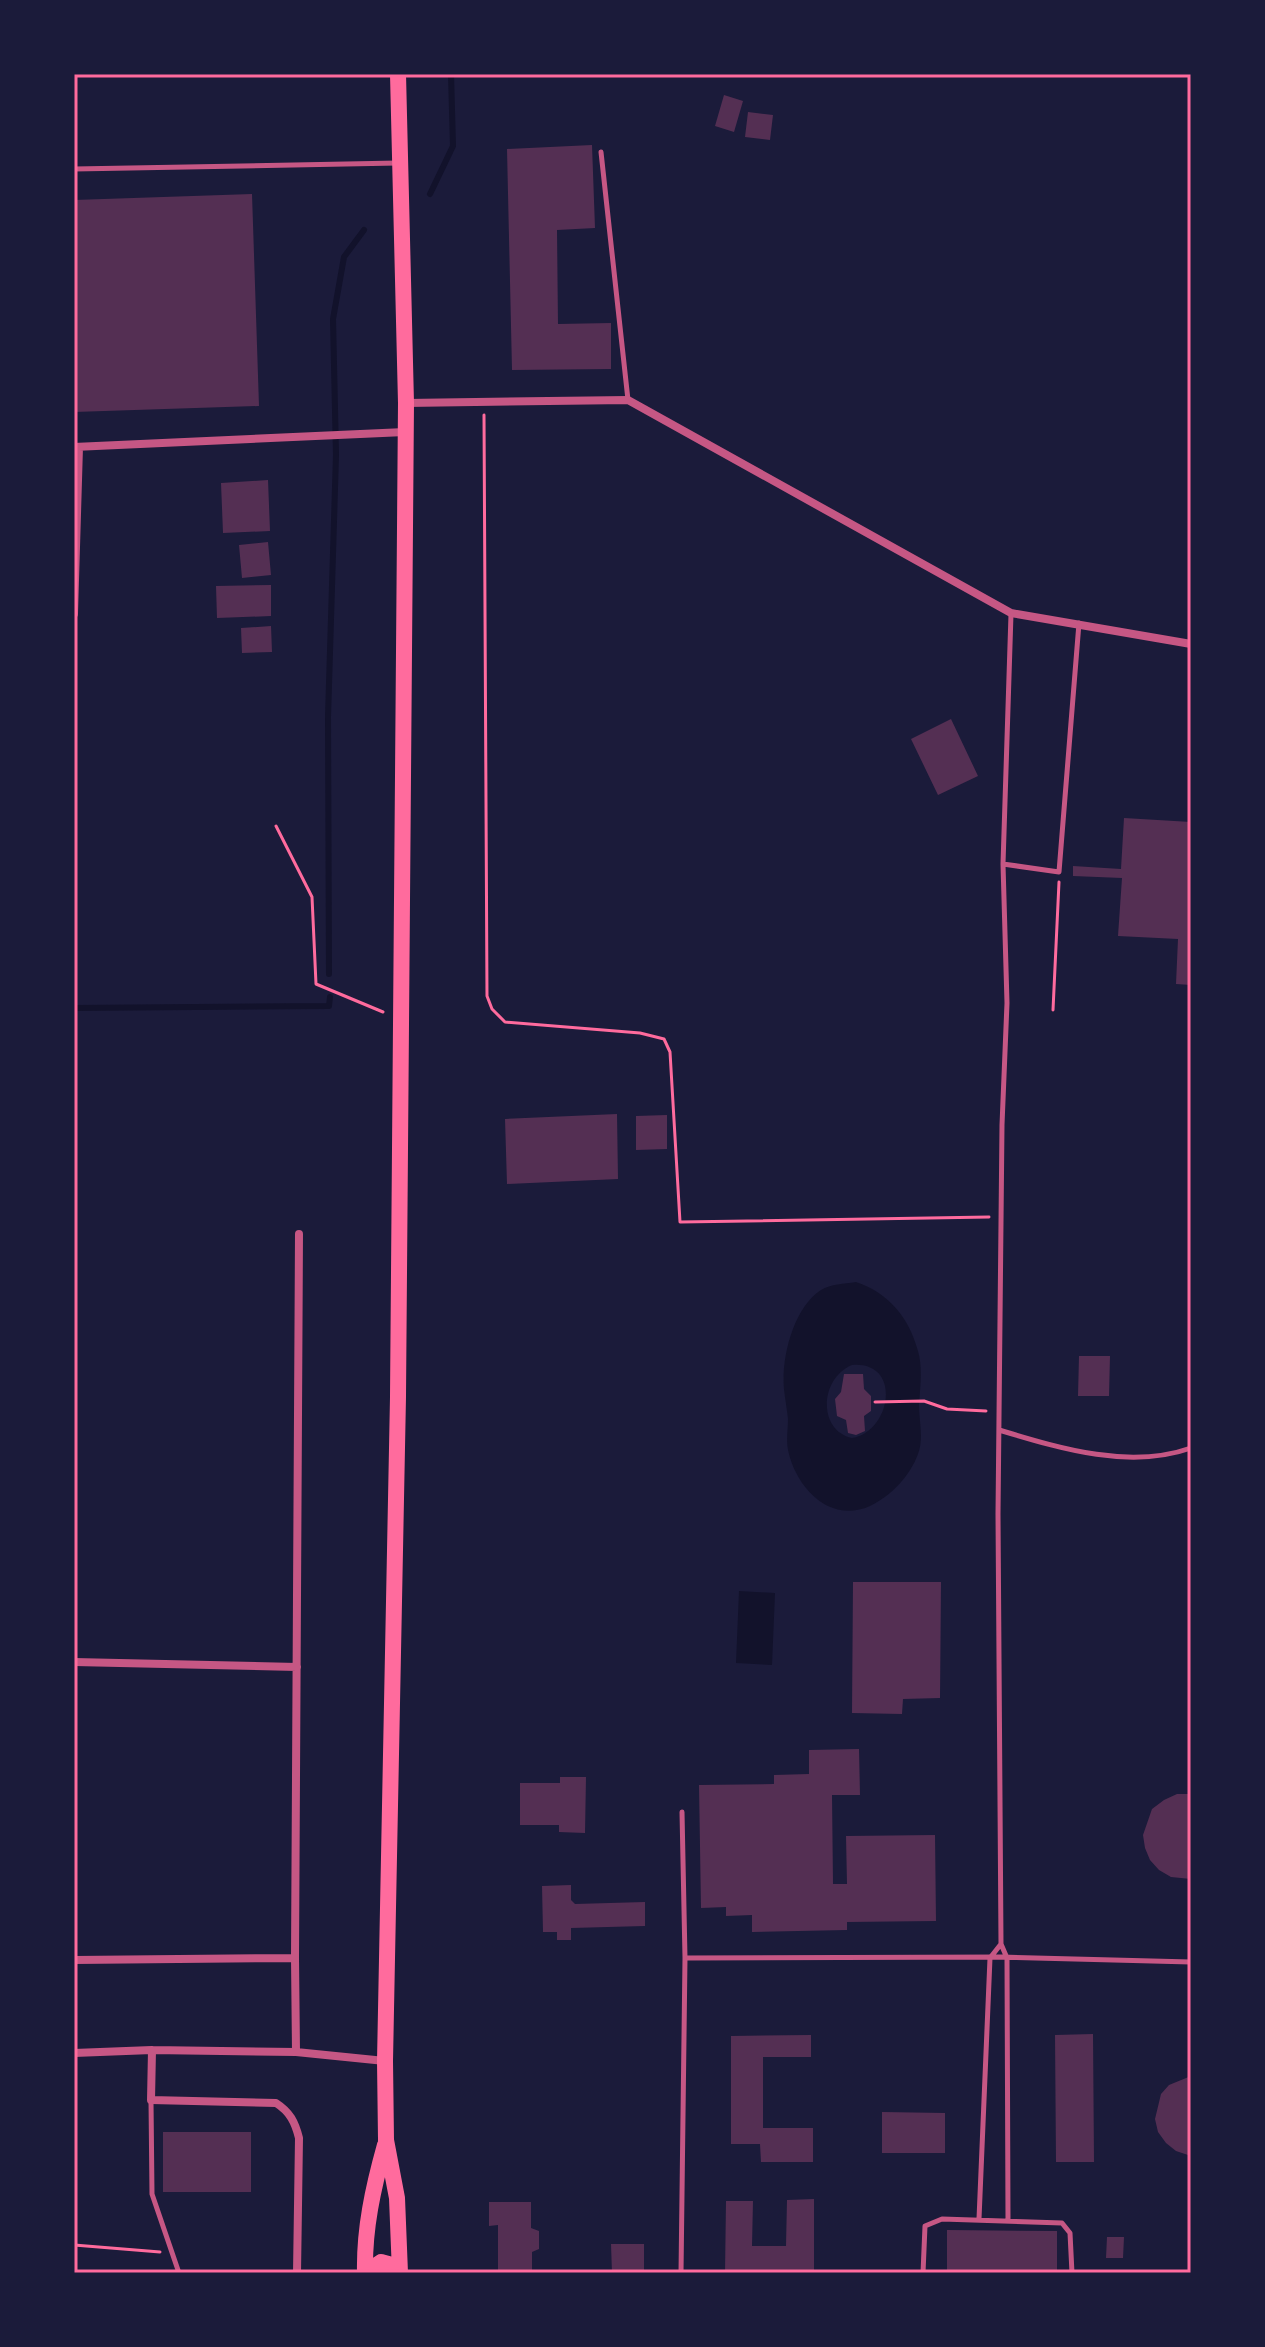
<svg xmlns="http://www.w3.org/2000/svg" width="1265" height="2347" font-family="'Crimson Pro',serif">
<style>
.water{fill:#12122b;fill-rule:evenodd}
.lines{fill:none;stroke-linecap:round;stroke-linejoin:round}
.stream{stroke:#12122b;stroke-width:6}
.building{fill:#542f53}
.path{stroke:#ff6b9d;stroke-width:3}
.service{stroke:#c65784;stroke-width:5}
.minor{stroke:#c65784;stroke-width:8}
.trunk{stroke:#ff6b9d;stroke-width:16}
.neatline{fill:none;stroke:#ff6b9d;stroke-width:3}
</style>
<rect width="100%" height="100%" fill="#1b1b3a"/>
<path class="water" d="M856 1282C889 1293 909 1318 918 1351 923 1368 920 1388 919 1405 919 1421 924 1438 918 1454 910 1476 891 1496 870 1506 830 1524 796 1488 788 1450 786 1440 788 1429 788 1419 787 1409 785 1399 784 1389 781 1359 793 1308 821 1290 831 1284 844 1284 856 1282ZM852 1365C903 1361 891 1432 852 1438 817 1430 820 1378 852 1365Z
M739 1591 775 1593 772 1665 736 1663Z"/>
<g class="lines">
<path class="stream" d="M430 194 453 146 451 74
M329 974 328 717 336 455 333 319 344 257 364 230
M74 1008 329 1006 330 997"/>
</g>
<path class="building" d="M724 95 743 101 734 132 715 126Z
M748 112 773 115 770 140 745 137Z
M592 145 595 228 557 230 558 324 611 323V369L512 370 507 149Z
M252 194 259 406 74 412V200Z
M268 480 270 531 223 533 221 483Z
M268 542 271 575 242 578 239 545Z
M271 585V616L217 618 216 586Z
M271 626 272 652 242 653 241 628Z
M951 719 978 776 938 795 911 739Z
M1124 818 1191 822V985L1176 984 1178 939 1118 936 1122 878 1073 876V866L1121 869Z
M617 1114 618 1179 507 1184 505 1119Z
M667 1115V1149L636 1150V1116Z
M1079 1356H1110L1109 1396H1078Z
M844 1374H863L864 1389 871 1396V1411L864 1416 865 1431 856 1435 848 1433 846 1420 837 1416 835 1399 841 1392Z
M853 1582H941L940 1698 903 1699 902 1714 852 1713Z
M859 1749 860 1795H832L833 1884H847L846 1836 935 1835 936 1921 847 1922V1930L752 1932V1915L726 1916V1907L701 1908 699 1785 774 1784V1775L809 1774V1750Z
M560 1777H586L585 1833 559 1832V1825H520V1783H560Z
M1177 1794H1191V1879L1171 1877 1159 1870 1150 1860 1145 1848 1143 1835 1152 1809 1164 1800Z
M571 1885V1900L575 1904 645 1902V1926L571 1928V1940H557V1932H543L542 1886Z
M1093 2034 1094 2162H1056L1055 2035Z
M811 2035V2057H763V2128H813V2162H761L760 2144H731V2036Z
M1191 2076V2155H1188L1176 2151 1166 2143 1158 2132 1155 2119 1161 2094 1169 2085Z
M882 2112 945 2113V2153H882Z
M163 2132H251V2192H163Z
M814 2199V2273H725L726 2201H753L752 2246H786L787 2200Z
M489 2202H531V2228L539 2231V2249L532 2252V2273H498V2225L489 2226Z
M947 2230 1057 2231V2273H947Z
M1107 2237H1124L1123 2258H1106Z
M611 2244H644V2273H612Z"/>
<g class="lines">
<path class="path" d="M484 415 487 996 492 1009 505 1022 640 1033 664 1039 670 1052 680 1222 989 1217
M276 826 312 897 316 984 383 1012
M1053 1010 1059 882
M875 1402 924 1401 947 1409 986 1411
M74 2245 160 2252"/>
<path class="service" d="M601 152 628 400
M74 169 398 163
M1003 864 1059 872 1079 623
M999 1430C1059 1448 1129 1470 1191 1448
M685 1958 1001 1957 1191 1962
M151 2101 152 2194 179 2273
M979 2219 990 1958 1001 1944
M1008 2220 1007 1958 1001 1944 998 1514 1002 1125 1007 1003 1003 864 1011 614
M681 2273 685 1958 682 1812
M923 2273 925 2226 942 2219 1062 2223 1070 2233 1072 2273"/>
<path class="minor" d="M406 403 628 400 1011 613 1191 644
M74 447 405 432
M74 614 79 447
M74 1662 297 1667
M295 1958 299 1234
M74 1960 295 1958 296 2052
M74 2053 152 2050
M297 2273 299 2138C295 2122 290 2112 276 2103L151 2100 152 2050 296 2052 385 2061"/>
<path class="trunk" d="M398 74 406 403 398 1397 385 2061 386 2140 397 2198 400 2273
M365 2273C364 2229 373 2188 385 2145
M365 2273 381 2262 392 2265 400 2273"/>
</g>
<rect width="1265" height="2347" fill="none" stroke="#1b1b3a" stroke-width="152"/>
<rect x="76" y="76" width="1113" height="2195" class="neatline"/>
</svg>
